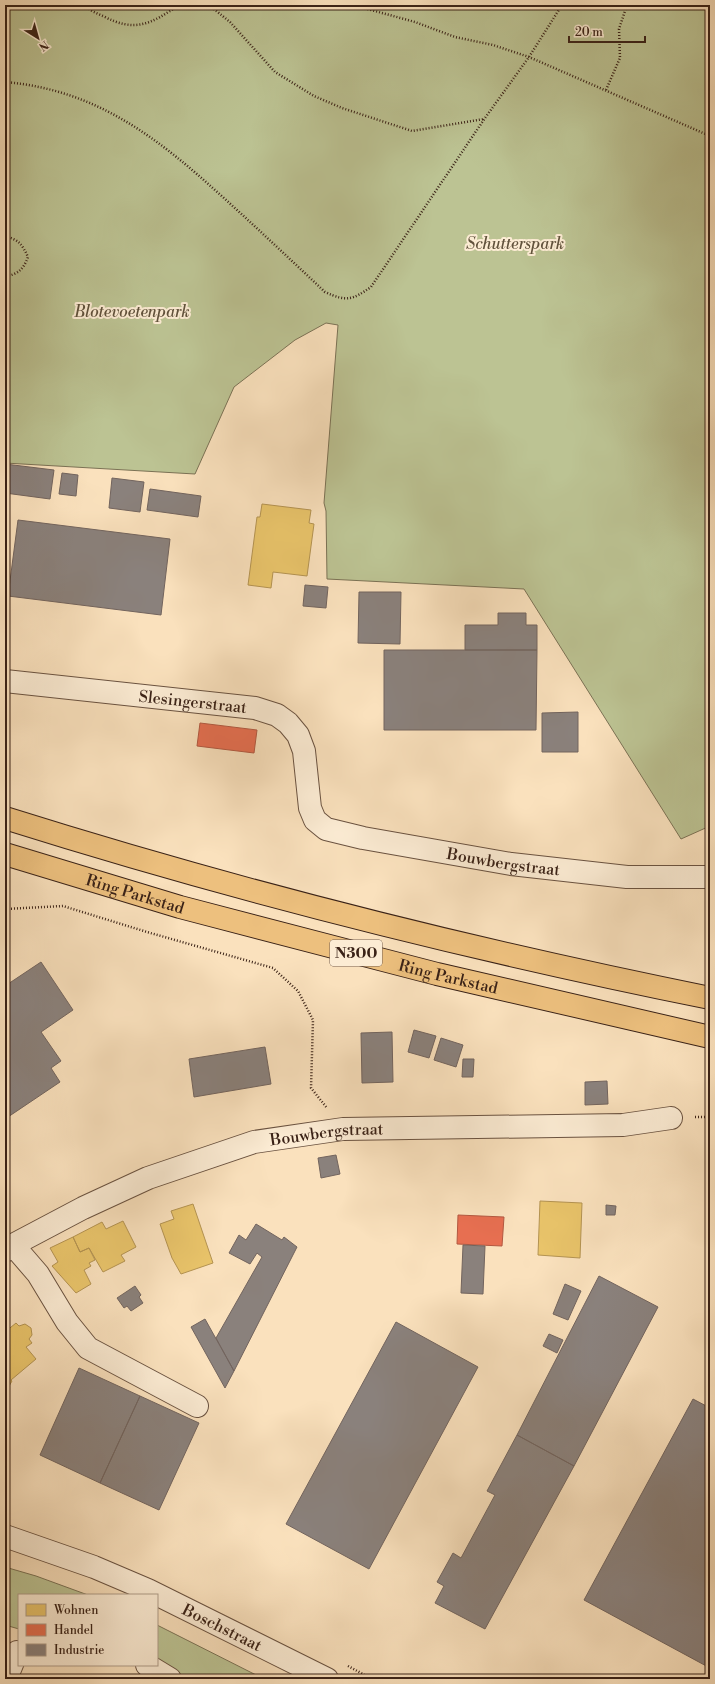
<svg xmlns="http://www.w3.org/2000/svg" width="715" height="1684" font-family="'Libre Bodoni',serif">
<style>
.green{fill:#bcc393;stroke:#7b7255}
.homes{fill:#e9c46a;stroke:#b49351}
.shops{fill:#e76f51;stroke:#b35840}
.industry{fill:#8a817c;stroke:#72645e}
.lines{fill:none;stroke-linecap:round;stroke-linejoin:round}
.minor-casing{stroke:#6a5240;stroke-width:24}
.highway-casing{stroke:#3a2217;stroke-width:24}
.path{stroke:#3a2217;stroke-width:2.5;stroke-dasharray:1 2;stroke-linecap:butt}
.minor{stroke:#fcecd4;stroke-width:22}
.highway{stroke:#edc07e;stroke-width:22}
.labels{text-anchor:middle;stroke-width:4;stroke-linejoin:round;paint-order:stroke}
.shield{fill:#fcecd4;stroke:#745f50;stroke-width:1}
.shield-label{font-size:15px;font-weight:bold;fill:#3a2217}
.park-label{font-size:16px;font-style:italic;fill:#61523c;stroke:#fcecd4}
.street-label{font-size:16px;fill:#3a2217;stroke:#fcecd4}
</style>
<rect width="100%" height="100%" fill="#fae1bd"/>
<filter id="stains"><feTurbulence type="fractalNoise" baseFrequency=".005" numOctaves="4"/><feColorMatrix values="0 0 0 0 .2 0 0 0 0 .09 0 0 0 0 .02 0 0 0 .5 -.17"/></filter>
<radialGradient id="worn" r=".72"><stop offset=".6" stop-color="#630" stop-opacity="0"/><stop offset="1" stop-color="#630" stop-opacity=".3"/></radialGradient>
<path class="green" d="M5 5H710V826L681 839 524 589 327 579 326 511 324 503 338 325 326 323 295 340 234 387 195 474 5 463Z
M5 1567 36 1576 88 1595H19V1629L5 1625Z
M157 1625 264 1679H184L157 1664Z"/>
<path class="homes" d="M262 504 311 510 309 523 314 524 307 576 273 572 271 588 248 585 257 517H260Z
M540 1201 582 1203 580 1258 538 1255Z
M193 1204 213 1263 181 1274 172 1258 160 1224 174 1219 171 1211Z
M123 1221 136 1247 121 1255 125 1261 103 1272 89 1248 80 1252 73 1237 102 1222 106 1229Z
M73 1237 80 1252 89 1248 95 1260 89 1263 91 1266 84 1270 91 1284 76 1293 52 1266 58 1262 50 1248Z
M16 1323 19 1326 25 1324 31 1328 32 1335 29 1339 32 1343 26 1347 36 1359 11 1380 12 1381 5 1393V1332Z"/>
<path class="shops" d="M200 723 257 730 254 753 197 746Z
M458 1215 504 1217 502 1246 457 1244Z"/>
<path class="industry" d="M5 464 54 470 50 499 5 493Z
M62 473 78 475 76 496 59 494Z
M112 478 144 482 140 512 109 508Z
M150 489 201 496 198 517 147 510Z
M18 520 170 539 161 615 8 596Z
M305 585 328 587 326 608 303 606Z
M359 592H401L400 644 358 643Z
M498 613H526V625H537V650H465V625H498Z
M384 650H537L536 730H384Z
M578 712V752H542V713Z
M41 962 73 1010 41 1032 61 1061 51 1068 60 1082 5 1119V986Z
M414 1030 436 1036 429 1058 408 1052Z
M392 1032 393 1082 362 1083 361 1033Z
M441 1038 463 1045 456 1067 434 1060Z
M265 1047 271 1084 194 1097 189 1059Z
M463 1059H474L473 1077H462Z
M607 1081 608 1104 585 1105V1082Z
M336 1155 340 1174 321 1178 318 1158Z
M606 1205 616 1206 615 1215H606Z
M256 1224 282 1240 284 1237 297 1247 234 1371 216 1338 262 1257 257 1253 250 1264 229 1253 239 1235 246 1240Z
M463 1245 485 1246 483 1294 461 1293Z
M599 1276 658 1307 574 1466 517 1435Z
M565 1284 581 1291 568 1320 553 1314Z
M135 1286 141 1295 139 1297 143 1303 131 1311 127 1306 124 1308 117 1298Z
M205 1319 234 1371 225 1388 191 1327Z
M396 1322 478 1367 369 1569 286 1524Z
M549 1334 563 1340 557 1353 543 1346Z
M79 1368 140 1396 100 1483 40 1455Z
M140 1396 199 1423 159 1510 100 1483Z
M693 1399 710 1408V1668L584 1600Z
M517 1435 574 1466 485 1629 435 1603 444 1586 437 1582 453 1553 461 1558 495 1495 487 1491Z"/>
<g class="lines">
<g class="minor-casing">
<g id="minor">
<path id="s1" d="M5 681 255 708 277 715 288 723 298 735 304 751 310 808 315 820 326 829 363 838 511 864 627 877H710"/>
<path d="M13 1245 38 1274 67 1322 88 1348 197 1406"/>
<path id="s2" d="M5 1251 13 1245 83 1208 148 1178 254 1142 343 1129 623 1125 671 1118"/>
<path id="s3" d="M5 1536 94 1567 148 1590 327 1679"/>
<path d="M147 1665 170 1679"/>
<path d="M6 1679 17 1652"/>
</g>
</g>
<g class="highway-casing">
<g id="highway">
<path d="M5 818C237 891 472 950 710 998"/>
<path id="s4" d="M5 854 180 907 437 974 710 1037"/>
</g>
</g>
<path class="path" d="M84 5C89 10 96 13 103 16 135 33 151 24 179 5
M209 5 230 22 275 72 314 96 342 108 412 131 484 119
M353 5 415 22 455 37 493 45 529 57 710 136
M5 82C98 90 159 139 225 199 259 230 292 261 325 292 347 302 352 300 371 287L485 118 529 57 562 5
M606 90 620 58 619 29 627 5
M5 236C19 240 22 244 28 257 23 270 19 273 5 277
M5 909 63 906 147 932 273 968 298 991 313 1020 311 1088 327 1108
M695 1117H710
M348 1666 372 1679"/>
<use href="#minor" class="minor"/>
<use href="#highway" class="highway"/>
</g>
<g class="labels">
<rect class="shield" x="330" y="940" width="52" height="26" rx="3"/>
<g class="shield-label">
<text x="356" y="958">N300</text>
</g>
<g class="park-label">
<text x="515" y="249">Schutterspark</text>
<text x="132" y="317">Blotevoetenpark</text>
</g>
<g class="street-label">
<text dy="6" stroke="none"><textPath href="#s1" startOffset="189">Slesingerstraat</textPath></text>
<text dy="6" stroke="none"><textPath href="#s1" startOffset="586">Bouwbergstraat</textPath></text>
<text dy="6" stroke="none"><textPath href="#s4" startOffset="136">Ring Parkstad</textPath></text>
<text dy="6" stroke="none"><textPath href="#s4" startOffset="460">Ring Parkstad</textPath></text>
<text dy="6" stroke="none"><textPath href="#s2" startOffset="346">Bouwbergstraat</textPath></text>
<text dy="6" stroke="none"><textPath href="#s3" startOffset="236">Boschstraat</textPath></text>
</g>
</g>
<rect width="715" height="1684" fill="none" stroke="#fae1bd" stroke-width="20"/>
<rect x="6" y="6" width="703" height="1672" fill="none" stroke="#3a2217" stroke-width="2"/>
<rect x="10" y="10" width="695" height="1664" fill="none" stroke="#3a2217"/>
<rect x="18" y="1594" width="140" height="72" fill="#fcecd4" stroke="#ae9b88"/>
<rect x="26" y="1604" width="20" height="12" fill="#e9c46a" stroke="#ae9b88"/>
<text x="54" y="1614" font-size="12" fill="#3a2217">Wohnen</text>
<rect x="26" y="1624" width="20" height="12" fill="#e76f51" stroke="#ae9b88"/>
<text x="54" y="1634" font-size="12" fill="#3a2217">Handel</text>
<rect x="26" y="1644" width="20" height="12" fill="#8a817c" stroke="#ae9b88"/>
<text x="54" y="1654" font-size="12" fill="#3a2217">Industrie</text>
<g transform="translate(38 38) rotate(143)" stroke="#fcecd4" stroke-width="3" paint-order="stroke">
<path d="M0-3L7 15L0 10L-7 15Z" fill="#3a2217"/>
<text y="-6" font-size="11" font-weight="bold" text-anchor="middle" fill="#3a2217">N</text>
</g>
<path d="M569 36v6h76v-6" fill="none" stroke="#3a2217" stroke-width="2"/>
<text x="575" y="36" font-size="12" fill="#3a2217" stroke="#fcecd4" stroke-width="3" paint-order="stroke">20 m</text>
<rect width="100%" height="100%" filter="url(#stains)"/>
<rect width="100%" height="100%" fill="url(#worn)"/>
</svg>
